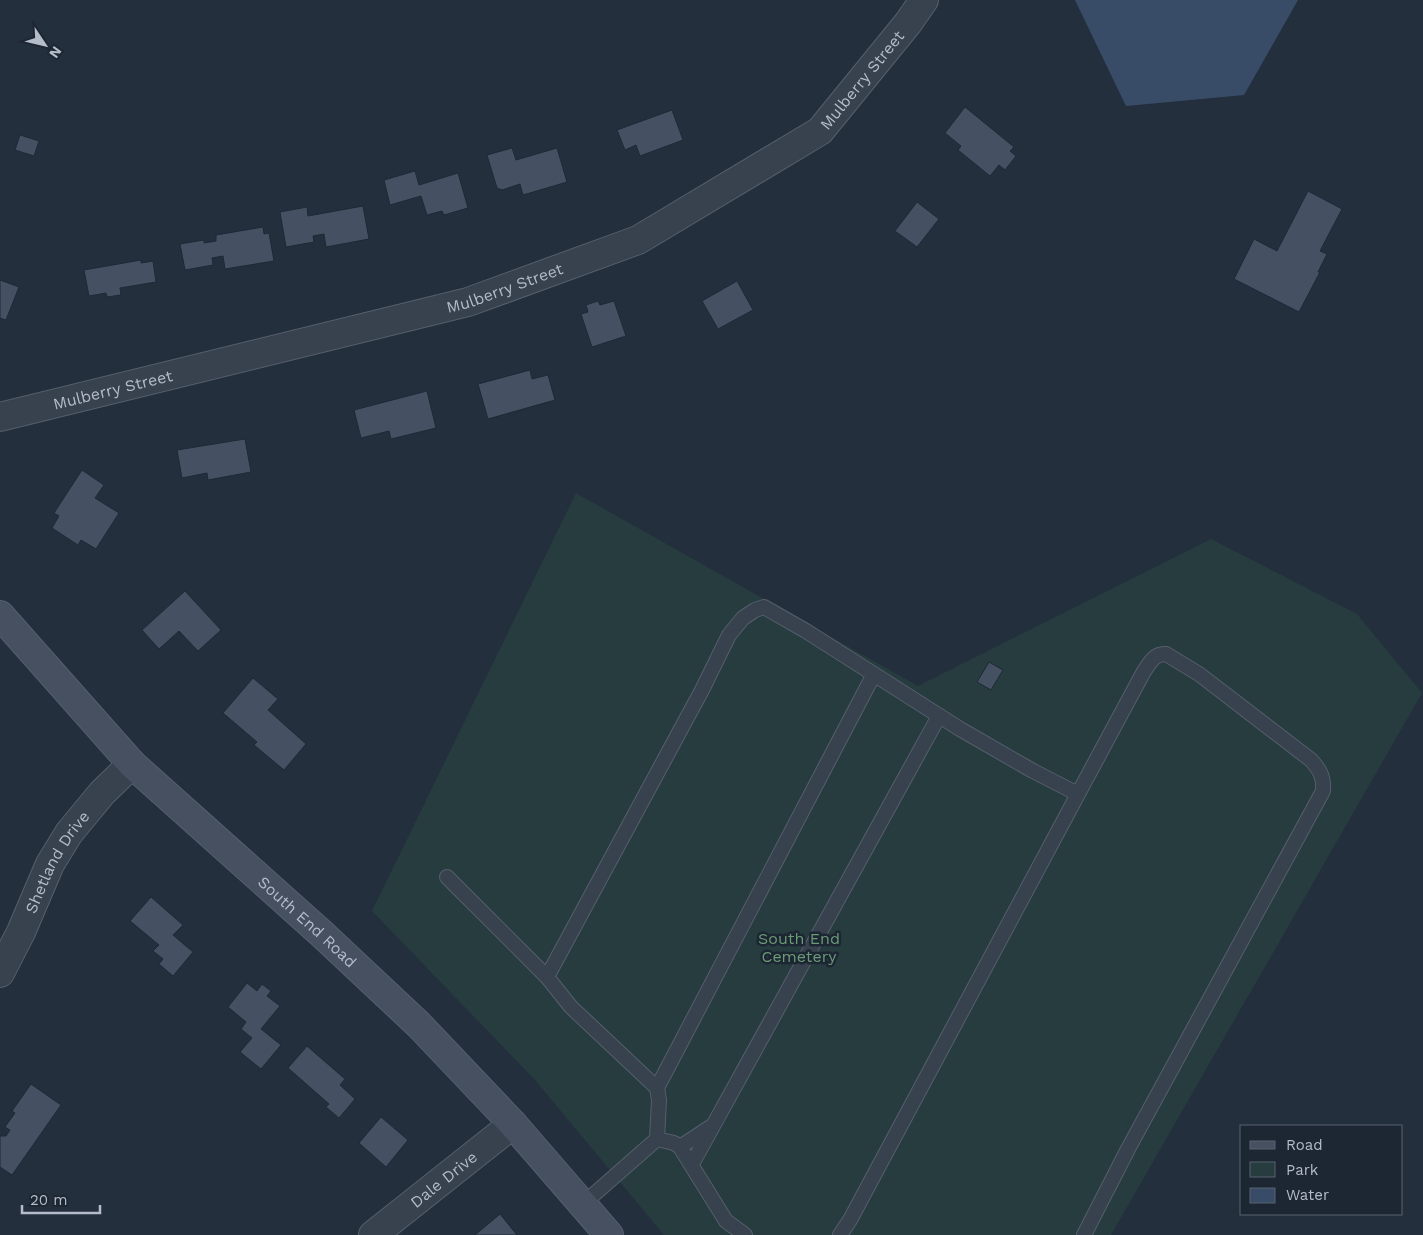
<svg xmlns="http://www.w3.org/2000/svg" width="1423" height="1235" font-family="'Work Sans',sans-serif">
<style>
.green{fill:#263c3f}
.water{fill:#394c67}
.building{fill:#455162;stroke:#1f2835}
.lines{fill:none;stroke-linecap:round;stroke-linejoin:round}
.lane-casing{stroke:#565f6c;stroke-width:16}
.street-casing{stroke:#565f6c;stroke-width:30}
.secondary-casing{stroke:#565f6c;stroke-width:30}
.lane{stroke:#38414e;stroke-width:14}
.street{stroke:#38414e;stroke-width:28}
.secondary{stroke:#465061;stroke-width:28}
.labels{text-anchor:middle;stroke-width:5;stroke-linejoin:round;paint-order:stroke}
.street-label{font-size:16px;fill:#b4bcc9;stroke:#1d2633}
.park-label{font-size:16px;fill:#6b9a76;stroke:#1d2633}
</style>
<rect width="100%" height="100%" fill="#242f3e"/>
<path class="green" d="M576 493 918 686 1211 539 1357 614 1422 693 1111 1235H664L534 1079 372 911Z"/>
<path class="water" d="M1075 0H1298L1244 95 1126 106Z"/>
<path class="building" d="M965 107 1014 147 1010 151 1016 156 1005 170 999 165 990 176 958 150 961 146 945 133Z
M672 110 683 140 640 156 636 145 625 150 617 130Z
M20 135 39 141 34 156 15 150Z
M512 148 516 160 557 148 567 182 523 195 520 184 502 190 497 188 487 155Z
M415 171 419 185 458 173 468 208 444 215 442 211 427 215 421 196 390 205 384 180Z
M1308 191 1342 209 1320 251 1327 254 1318 272H1320L1299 312 1234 279 1254 239 1277 251Z
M917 202 939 219 917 247 895 231Z
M363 206 369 239 326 247 324 234 313 236 314 242 286 247 280 212 307 207 308 216Z
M263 227 264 234 269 233 274 261 225 269 223 256 212 258 213 265 185 270 180 244 204 240V243L216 241V235Z
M141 260V263L153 261 156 282 120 288 121 295 107 297 106 293 89 296 84 270Z
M0 280 19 287 6 320 0 318Z
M737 281 753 310 718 329 702 301Z
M598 301 600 305 614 301 626 336 592 347 581 314 588 312 586 305Z
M530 370 532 379 548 375 555 400 488 419 478 384Z
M427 391 436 428 391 439 389 431 361 438 354 410Z
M245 439 251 472 208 480 207 473 182 478 177 450Z
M82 470 104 485 95 498 119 513 96 549 81 540 78 545 52 528 59 516 54 513Z
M185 591 221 630 198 651 179 631 159 649 142 630Z
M989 662 1003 670 991 690 977 682Z
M253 678 278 699 268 710 306 744 284 770 254 745 257 742 223 713Z
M151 897 183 925 173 935 193 952 173 976 159 964 163 959 153 951 159 945 130 921Z
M247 983 257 991 262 984 271 991 267 996 280 1006 261 1029 281 1045 261 1069 240 1052 252 1038 241 1029 246 1022 228 1007Z
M307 1046 345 1079 340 1085 355 1099 339 1118 326 1107 329 1104 288 1068Z
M31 1084 61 1105 12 1175 0 1167V1136H6L10 1130 5 1127 15 1113 12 1111Z
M381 1117 408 1140 386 1167 359 1143Z
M500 1214 517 1235H475Z"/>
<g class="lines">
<g class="lane-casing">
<path id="lane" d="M447 877 547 977
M657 1088 874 674
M657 1139 674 1143 680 1147 726 1221 745 1235
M680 1147 712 1126
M692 1164 939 716
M583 1204 657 1139 659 1100 657 1088 571 1007 547 977 702 690 729 635 743 618 755 610 764 607 806 631 960 729 1033 771 1078 794 1143 673C1149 664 1154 653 1166 654L1199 674 1311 760C1320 770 1324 777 1323 791L1128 1149 1084 1235
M840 1235 850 1220 1078 794"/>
</g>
<g class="street-casing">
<g id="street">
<path id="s1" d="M0 417 468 302 638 240 820 131 908 23 924 0"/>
<path id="s2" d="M0 973 21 932 50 864 69 833 102 793 132 764"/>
<path id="s3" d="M373 1235 513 1124"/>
</g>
</g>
<g class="secondary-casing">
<g id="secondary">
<path id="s4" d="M0 615 132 764 322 934 419 1025 513 1124 609 1235"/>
</g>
</g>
<use href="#lane" class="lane"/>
<use href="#street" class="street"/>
<use href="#secondary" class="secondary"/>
</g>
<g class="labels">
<g class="street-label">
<text dy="6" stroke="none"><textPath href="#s1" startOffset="941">Mulberry Street</textPath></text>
<text dy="6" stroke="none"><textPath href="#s1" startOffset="521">Mulberry Street</textPath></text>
<text dy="6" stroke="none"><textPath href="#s1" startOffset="116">Mulberry Street</textPath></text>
<text dy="6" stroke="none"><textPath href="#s2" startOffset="125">Shetland Drive</textPath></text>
<text dy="6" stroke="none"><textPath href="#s4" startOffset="435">South End Road</textPath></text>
<text dy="6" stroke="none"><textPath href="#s3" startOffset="90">Dale Drive</textPath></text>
</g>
<g class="park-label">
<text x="799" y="944">South End<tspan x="799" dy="18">Cemetery</tspan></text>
</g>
</g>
<rect x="1240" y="1125" width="162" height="90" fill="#1d2633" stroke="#59626f"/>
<rect x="1250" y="1141" width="25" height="8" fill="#465061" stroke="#59626f"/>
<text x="1286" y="1150" font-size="15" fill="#b4bcc9">Road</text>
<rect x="1250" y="1162" width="25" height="15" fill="#263c3f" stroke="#59626f"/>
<text x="1286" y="1175" font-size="15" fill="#b4bcc9">Park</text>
<rect x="1250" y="1188" width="25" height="15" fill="#394c67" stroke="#59626f"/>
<text x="1286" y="1200" font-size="15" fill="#b4bcc9">Water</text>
<g transform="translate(45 45) rotate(125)" stroke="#1d2633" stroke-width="4" paint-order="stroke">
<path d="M0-4L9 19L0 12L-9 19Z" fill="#b4bcc9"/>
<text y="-8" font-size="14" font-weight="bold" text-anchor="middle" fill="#b4bcc9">N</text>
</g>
<path d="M22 1205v8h78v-8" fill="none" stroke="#b4bcc9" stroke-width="2.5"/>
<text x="30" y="1205" font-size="15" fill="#b4bcc9" stroke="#1d2633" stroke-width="4" paint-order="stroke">20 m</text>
</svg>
